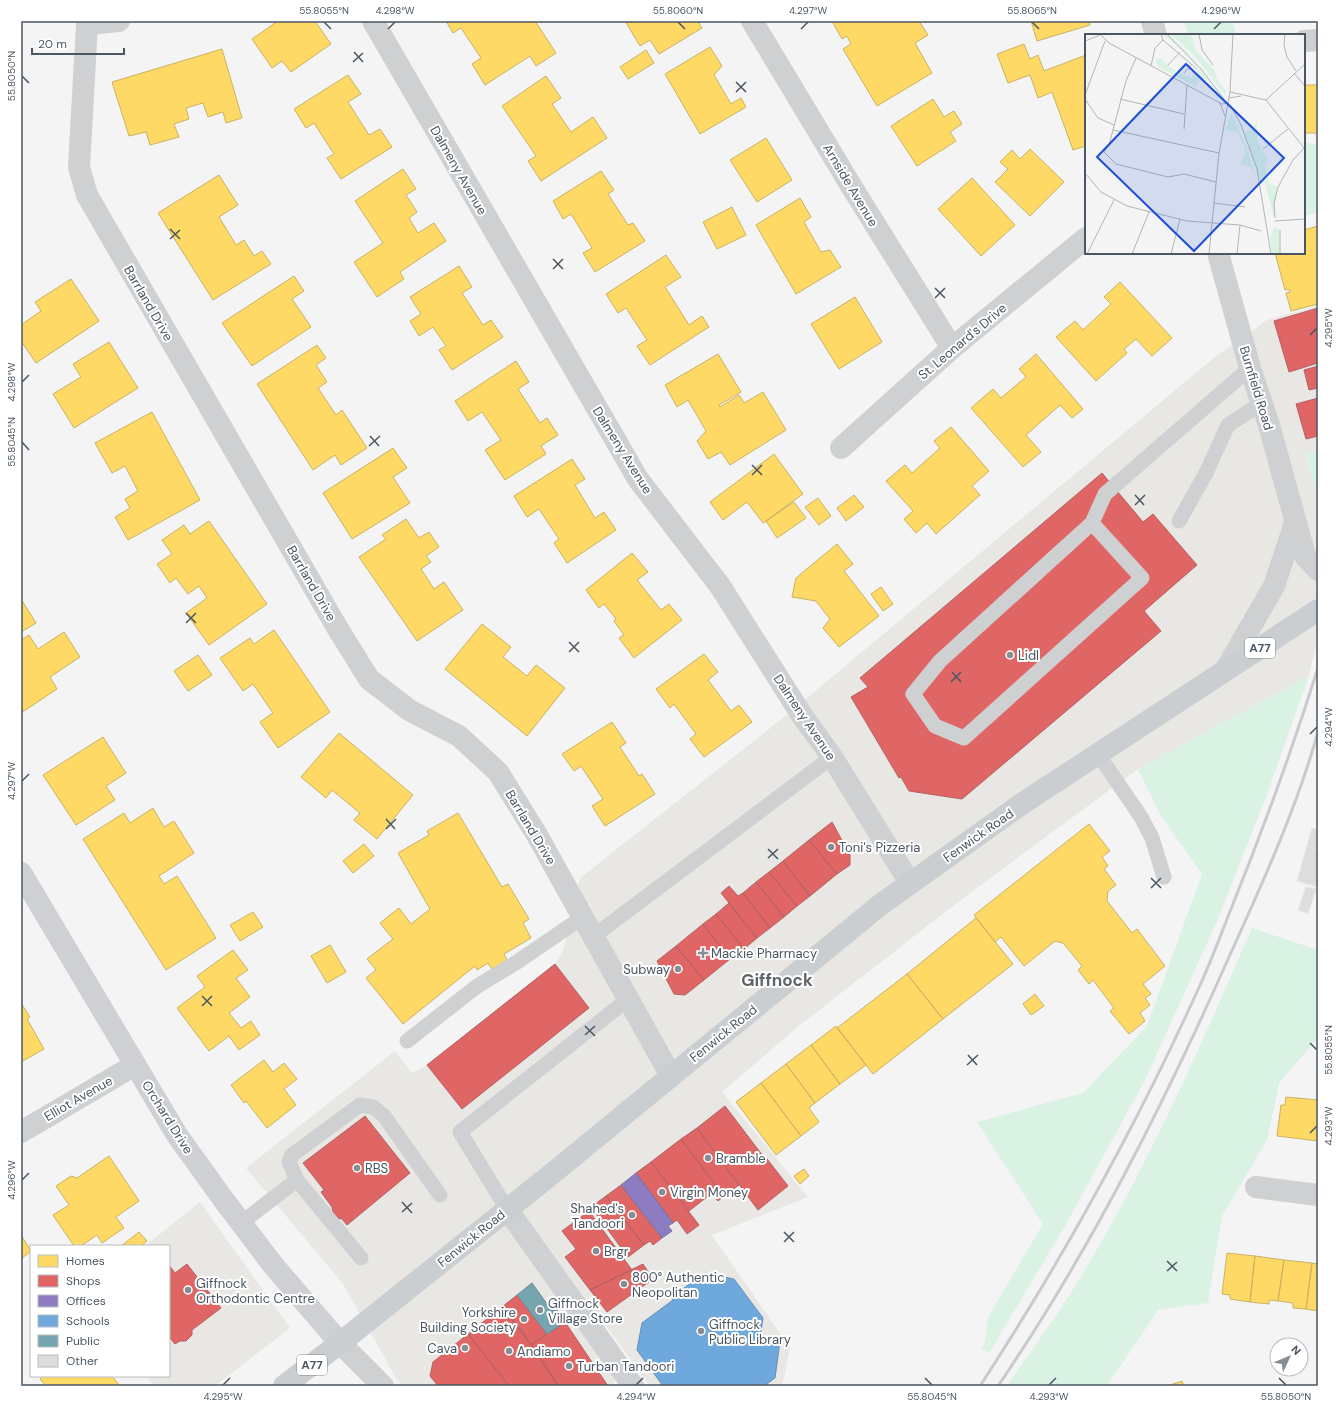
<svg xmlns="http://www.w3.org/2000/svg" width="1339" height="1407" font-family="'DM Sans',sans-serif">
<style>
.commercial{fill:#e8e7e3}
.green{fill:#d9f2e3}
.homes{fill:#ffd966;stroke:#c9b264}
.shops{fill:#e06666;stroke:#b36164}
.offices{fill:#8e7cc3;stroke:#7a71a6}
.schools{fill:#6fa8dc;stroke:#648fb7}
.public{fill:#76a5af;stroke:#698d98}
.building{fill:#ddddde;stroke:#e5e6e7}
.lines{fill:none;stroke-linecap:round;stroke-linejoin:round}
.lane{stroke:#ced0d2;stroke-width:15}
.street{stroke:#ced0d2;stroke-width:22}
.secondary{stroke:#ced0d4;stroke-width:22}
.primary{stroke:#caced1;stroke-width:22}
.rail{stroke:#c9cacc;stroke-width:3}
.ticks{fill:none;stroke:#4a5661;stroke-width:1.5}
.poi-dot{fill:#868d94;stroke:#fff;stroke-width:1.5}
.labels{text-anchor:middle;stroke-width:4;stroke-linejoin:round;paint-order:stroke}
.shield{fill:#fff;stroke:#808990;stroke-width:1}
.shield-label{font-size:12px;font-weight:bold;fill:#4a5661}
.street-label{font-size:13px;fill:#4a5661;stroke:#fff}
.poi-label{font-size:13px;fill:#4a5661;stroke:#fff;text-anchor:start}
.district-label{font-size:17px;font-weight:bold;fill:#5f6368;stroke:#fff}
.inset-road{fill:none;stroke:#b0b5b9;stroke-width:1}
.view{fill:#1d4ed8;fill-opacity:0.15;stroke:#1d4ed8;stroke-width:2}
.inset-edge{fill:none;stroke:#4a5661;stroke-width:2}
.neatline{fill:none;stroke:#4a5661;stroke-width:1.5}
.ticks-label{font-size:10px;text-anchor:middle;fill:#4a5661}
</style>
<rect width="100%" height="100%" fill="#f4f4f4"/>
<path class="commercial" d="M1318 306V449L1305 454 1318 499V638L1309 676 1138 769 962 899 800 1025 722 1092 808 1197 712 1235 790 1348 782 1386H650L601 1319 586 1330 617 1372 614 1386H403L396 1378 343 1284 246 1168 395 1051 412 1073 427 1065 555 964 563 951 580 878 783 718 1216 356 1267 320Z
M200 1202 290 1328 215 1386H154L146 1376H169V1246H145Z"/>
<path class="green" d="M1184 21H1232L1236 35H1188Z
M1304 142 1318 144V212L1304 216Z
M1318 449V499L1305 453Z
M1309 676 1266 797 1218 919 1144 1082 1065 1226 989 1353 982 1349 985 1341 988 1317 1043 1224 977 1122 1083 1093 1147 1026 1202 874 1161 816 1138 769Z
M1252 928 1318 950V1038L1279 1083 1267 1140 1222 1216 1208 1303 1158 1310 1107 1386H1007C1031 1350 1058 1315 1080 1278 1148 1167 1200 1047 1252 928Z"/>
<path class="homes" d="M278 21H315L331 44 291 72 282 61 272 68 252 39Z
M446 21H535L556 53 536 66 530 56 485 85 472 64 481 58 461 28 453 33Z
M625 21H698L702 28 659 54 650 40 640 46Z
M832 21H919L928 35 915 43 932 73 877 106 843 49 851 44 847 36 842 39Z
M1031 21H1089L1090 25 1037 41Z
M1024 44 1030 59 1038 55 1044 71 1086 55V146L1073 150 1052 92 1038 98 1030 75 1008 83 997 54Z
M710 47 722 66 714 75 731 104 741 98 746 107 700 134 665 74Z
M222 49 242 118 226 123 223 112 208 117 203 103 186 108 189 119 174 124 179 137 150 145 146 132 129 136 112 82Z
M646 50 654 63 628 79 620 67Z
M348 75 361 94 348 102 369 135 380 129 392 147 341 179 327 158 334 154 314 123 306 128 294 109Z
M546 76 561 98 552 104 571 132 593 117 607 138 541 181 528 161 536 156 502 106Z
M1304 85H1318V133H1304Z
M933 99 944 117 954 111 962 124 950 132 956 141 917 166 891 126Z
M766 138 792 180 757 202 730 160Z
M1030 149 1064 182 1030 216 995 182 1008 169 1000 162 1012 150 1020 159Z
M403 169 416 189 406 195 417 212 409 218 418 233 434 223 446 241 400 272 404 279 377 297 354 262 383 243 355 201Z
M601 171 614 190 608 194 628 225 633 223 645 241 595 272 583 253 592 248 571 214 563 219 553 201Z
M219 175 238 205 219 217 236 245 244 240 254 256 262 251 271 264 213 300 158 213Z
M972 178 1015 225 981 256 938 209Z
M800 198 811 217 804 222 821 252 830 250 841 267 796 294 756 225Z
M732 207 746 235 717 249 703 222Z
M1318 226V304L1291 311 1286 293 1290 292 1289 289 1285 290 1275 253H1304V230Z
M666 255 681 277 665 287 689 325 702 316 709 327 650 365 637 346 647 340 626 308 618 313 606 294Z
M459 266 472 287 462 293 483 325 491 320 503 337 452 370 439 350 446 346 433 327 419 336 410 321 421 314 410 297Z
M294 276 304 291 292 299 311 327 252 366 222 323Z
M71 279 99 321 36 363 21 341V325L41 311 35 302Z
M1120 282 1172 338 1152 356 1136 339 1124 349 1127 353 1096 381 1056 337 1075 321 1083 330 1111 304 1104 297Z
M855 297 882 342 839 369 811 324Z
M109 342 138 388 74 428 53 394 81 377 73 364Z
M317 345 326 358 316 365 327 382 318 388 336 415 342 410 367 448 341 465 335 455 313 470 257 384Z
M718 354 741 392 719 405 720 407 739 395 744 403 763 392 786 430 730 465 721 452 708 459 697 441 706 431 688 400 677 407 665 385Z
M1036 354 1083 409 1072 418 1060 405 1026 435 1041 452 1023 467 971 408 993 389 1001 398 1026 377 1019 369Z
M516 361 529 382 518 389 540 423 547 418 558 435 541 446 546 454 505 480 485 450 501 440 482 412 468 421 455 401Z
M152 412 200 500 128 540 115 517 130 508 125 499 138 491 125 466 112 473 95 443Z
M951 427 989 471 972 486 980 495 936 534 927 523 916 533 904 519 913 511 886 481 905 465 912 473 940 448 934 441Z
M393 448 407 468 393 477 410 503 352 539 323 493Z
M774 454 803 494 763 523 747 502 723 520 710 502Z
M572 459 585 479 575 485 595 518 604 512 616 530 567 563 554 543 559 539 539 509 527 517 514 496Z
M854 495 864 507 846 521 837 508Z
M818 498 831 516 819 525 805 507Z
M794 502 806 518 777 538 766 521Z
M406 519 419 538 429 532 439 547 426 556 431 562 421 569 434 589 444 582 463 610 417 641 359 557 386 539 382 535Z
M209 521 267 604 209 645 186 613 207 598 199 586 188 594 176 578 170 583 157 564 172 554 162 540 184 525 190 534Z
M837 544 853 564 844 571 879 616 839 647 823 628 830 619 816 601 792 597 796 578Z
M632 553 648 572 637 580 661 610 669 604 682 620 634 658 619 638 624 635 614 621 616 619 604 604 599 608 586 590Z
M881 587 893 604 883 611 871 594Z
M21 599 36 623 21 632Z
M482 624 511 647 503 657 527 676 536 665 565 688 527 736 445 669Z
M274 630 330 712 278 748 260 722 273 713 253 684 243 691 220 658 250 638 254 644Z
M64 632 80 657 50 677 57 689 21 713V640L29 635 38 649Z
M704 654 718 672 708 680 731 711 739 705 752 722 704 757 690 739 696 734 674 704 670 708 656 689Z
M198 655 212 675 188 691 174 671Z
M612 722 626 743 620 747 639 776 642 774 655 794 605 826 592 806 603 799 581 766 574 771 562 754Z
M339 733 413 795 377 839 354 820 360 813 332 790 326 798 301 777Z
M103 737 126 773 106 786 115 800 76 825 43 775Z
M153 808 164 827 174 821 194 853 159 876 164 884 177 876 216 938 166 970 83 839 124 813 130 823Z
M458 813 502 887 508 884 529 919 523 923 531 938 504 954 507 960 492 969 488 963 477 970 475 966 403 1024 366 978 376 970 367 959 393 939 380 923 399 908 411 924 430 909 398 853 429 835 427 831Z
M1089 824 1110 851 1102 857 1108 866 1104 869 1116 885 1108 891 1107 901 1132 933 1137 929 1165 966 1143 984 1151 994 1145 998 1150 1005 1140 1013 1145 1021 1129 1034 1110 1011 1114 1008 1093 980 1089 984 1078 970 1082 966 1063 943 1055 941 1024 966 1001 937 995 942 974 915Z
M364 844 374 856 353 873 343 861Z
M253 912 263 927 240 941 230 925Z
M976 918 1013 964 943 1019 907 974Z
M330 945 346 972 327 983 311 956Z
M233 950 248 970 236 978 250 997 229 1013 241 1028 251 1021 260 1035 239 1050 229 1036 209 1051 177 1008 205 987 197 976Z
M907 974 943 1019 873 1074 837 1028Z
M1035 994 1044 1006 1031 1015 1023 1004Z
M21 1003 30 1017 27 1019 44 1049 21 1062Z
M836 1026 866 1065 840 1084 811 1045Z
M811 1045 840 1084 815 1103 786 1064Z
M264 1060 273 1072 284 1063 297 1079 284 1089 296 1105 267 1128 246 1101 244 1103 231 1085Z
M786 1064 815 1103 809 1108 819 1122 801 1136 761 1083Z
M761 1083 801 1136 776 1155 736 1102Z
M1286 1097 1318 1100V1141L1277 1136 1281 1105H1285Z
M109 1156 139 1201 116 1217 124 1228 102 1243 97 1235 81 1246H74L53 1215 69 1205 56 1186 71 1176 77 1178Z
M804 1169 809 1176 800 1184 794 1176Z
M139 1232 147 1241 141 1246H121Z
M21 1235 31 1251 21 1259Z
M1227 1253 1255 1256 1250 1302 1230 1299V1295L1222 1294Z
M1255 1256 1284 1260 1278 1301 1269 1300V1304L1250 1302Z
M1284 1260 1312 1263 1306 1309 1293 1308V1303L1278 1301Z
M1312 1263 1318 1264V1311L1306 1309Z
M44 1376H112L120 1386H46L40 1379Z
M1182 1381 1184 1386H1167Z"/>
<path class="shops" d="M1318 308V363L1289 372 1274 321Z
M1318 366V388L1309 390 1304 370Z
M1318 398V436L1306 439 1296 404Z
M1102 473 1143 522 1153 514 1197 565 1144 611 1161 631 962 799 909 791 901 777 899 778 851 697 868 687 860 678Z
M832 822 850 855V865L837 874 809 840Z
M809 840 837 874 810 896 783 861Z
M783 861 810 896 797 906 769 872Z
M769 872 797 906 784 917 756 882Z
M756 882 784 917 770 928 743 893Z
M729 886 738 896 743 893 770 928 757 938 721 893Z
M729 903 757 938 744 949 716 914Z
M716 914 744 949 730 959 703 924Z
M703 924 730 959 704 980 676 946Z
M676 946 704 980 685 995 674 994 657 961Z
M555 964 589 1008 462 1109 427 1065Z
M725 1106 763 1156 764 1155 788 1186 758 1210 697 1128Z
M365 1116 410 1173 347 1225 342 1219 337 1218 333 1212 332 1207 321 1192 324 1190 303 1163Z
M697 1128 739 1185 724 1196 681 1139Z
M681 1139 724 1196 718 1201 712 1193 689 1211 651 1162Z
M651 1162 699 1225 687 1234 677 1220 673 1223 636 1173Z
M621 1185 662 1238 653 1245 650 1241 644 1245 606 1196Z
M606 1196 644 1245 628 1257 591 1207Z
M589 1211 632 1270 590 1290 565 1257 576 1249 562 1231Z
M187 1264 221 1308 192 1330V1335L186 1341H180L175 1344 169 1337V1265L175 1273Z
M643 1264 653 1279 607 1312 590 1290Z
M517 1295 547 1334 531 1345 502 1307Z
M502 1307 522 1331 559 1386H509L468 1334Z
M565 1322 608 1386H558L531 1345Z
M468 1334 509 1386H438L430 1376 433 1362Z"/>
<path class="offices" d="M636 1173 673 1223 668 1226 672 1231 662 1238 621 1185Z"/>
<path class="schools" d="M709 1274 734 1279 763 1318 760 1338 780 1341 775 1378 764 1386H663L637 1350 642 1323 673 1300 671 1297 697 1279 699 1281Z"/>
<path class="public" d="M532 1283 552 1311 556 1308 565 1322 547 1334 517 1295Z"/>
<path class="building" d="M1312 828 1318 830V850L1307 846Z
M1307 846 1318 850V887L1297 881Z
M1306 887 1316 889 1308 914 1298 910Z"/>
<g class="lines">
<path class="lane" d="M1179 521 1206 473 1228 425 1262 403
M1092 523 1142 578 964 738 935 726 913 694 940 661 1092 523 1105 494 1250 368
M1098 754 1141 817 1152 838 1164 877
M594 936 832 757
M407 1041 476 987 517 962 583 917
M507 1209 460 1132 627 1000
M241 1223 297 1180
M361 1258 297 1180 289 1162 292 1155 360 1105 373 1107 384 1116 440 1195"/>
<path class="street" d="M119 21 87 24 79 167 87 195 338 629 369 679 409 710 459 736 498 772 537 835 671 1076
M373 21 638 479 720 586 801 714 832 757 910 883
M752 21 853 189 952 348
M1152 21 1156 35
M1304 41 1318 40
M1218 253 1250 368 1269 425 1305 556 1318 570
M841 448 952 348 1086 238
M1225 671 1274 586 1295 523
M21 1132 135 1065
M1256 1187 1318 1195
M507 1209 633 1386
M340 1343 383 1386"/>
<path class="secondary" d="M21 873 177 1135 223 1199 273 1265 340 1343"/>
<path class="primary" d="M284 1386 340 1343 548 1177 880 905 1023 803 1318 610"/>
<path class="rail" d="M980 1386C1064 1257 1138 1123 1201 983 1212 959 1221 934 1231 909 1263 830 1292 750 1318 668
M998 1386C1090 1251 1163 1106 1229 957 1262 884 1296 810 1318 732"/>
</g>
<path class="ticks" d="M324 22 331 29M678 22 685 29M1032 22 1039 29M388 29 395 22M801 29 808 22M1214 29 1221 22M354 52 363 62M353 62 363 53M22 76 29 83M736 82 746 92M736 92 746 82M170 229 180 239M170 239 180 230M553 259 563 269M553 269 563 259M935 288 945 298M935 298 945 288M1310 335 1317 328M22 382 29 375M370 436 379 446M22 442 29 450M369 446 380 436M752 465 762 475M752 475 762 465M1135 495 1144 505M1135 505 1145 495M186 613 196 623M186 623 196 613M569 642 579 652M569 652 579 642M952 672 961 682M951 682 961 672M1310 734 1317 727M22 781 29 774M386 819 395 829M386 829 396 819M768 849 778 859M768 858 778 849M1151 878 1161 888M1151 888 1161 878M202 996 212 1006M202 1006 212 996M585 1026 595 1036M585 1035 595 1026M1310 1043 1317 1050M968 1055 977 1065M967 1065 978 1055M1310 1133 1317 1126M22 1180 29 1173M402 1202 412 1213M402 1212 412 1203M784 1232 794 1242M784 1242 794 1232M1167 1261 1177 1271M1167 1271 1177 1262M925 1378 932 1385M1279 1378 1286 1385M223 1385 230 1378M636 1385 643 1378M1049 1385 1056 1378"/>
<g class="poi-dot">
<circle cx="1010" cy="655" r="4"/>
<circle cx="831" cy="847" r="4"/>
<path d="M701 947h4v4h4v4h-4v4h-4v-4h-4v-4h4z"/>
<circle cx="678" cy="969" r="4"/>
<circle cx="708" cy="1158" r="4"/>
<circle cx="357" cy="1168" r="4"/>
<circle cx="662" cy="1192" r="4"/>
<circle cx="632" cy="1215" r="4"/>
<circle cx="596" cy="1251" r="4"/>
<circle cx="624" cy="1284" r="4"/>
<circle cx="188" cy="1290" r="4"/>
<circle cx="540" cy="1310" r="4"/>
<circle cx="524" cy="1319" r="4"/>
<circle cx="701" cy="1331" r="4"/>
<circle cx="465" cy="1348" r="4"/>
<circle cx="509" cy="1351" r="4"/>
<circle cx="569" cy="1366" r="4"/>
</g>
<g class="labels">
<g class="shield">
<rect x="1245" y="638" width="30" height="20" rx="3"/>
<rect x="297" y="1355" width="30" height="20" rx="3"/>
</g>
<g class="shield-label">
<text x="1260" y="652">A77</text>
<text x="312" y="1369">A77</text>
</g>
<g class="street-label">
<text transform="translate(459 170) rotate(60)" y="5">Dalmeny Avenue</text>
<text transform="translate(851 185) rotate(59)" y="5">Arnside Avenue</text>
<text transform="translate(149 303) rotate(60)" y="5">Barrland Drive</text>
<text transform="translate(962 341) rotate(-40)" y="5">St. Leonard's Drive</text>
<text transform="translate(1257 388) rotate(73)" y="5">Burnfield Road</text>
<text transform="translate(623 450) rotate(58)" y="5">Dalmeny Avenue</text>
<text transform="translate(312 583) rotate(60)" y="5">Barrland Drive</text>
<text transform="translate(805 717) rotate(56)" y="5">Dalmeny Avenue</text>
<text transform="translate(531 827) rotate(59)" y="5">Barrland Drive</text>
<text transform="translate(978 835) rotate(-35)" y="5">Fenwick Road</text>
<text transform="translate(723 1033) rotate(-39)" y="5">Fenwick Road</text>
<text transform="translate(78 1098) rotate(-30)" y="5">Elliot Avenue</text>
<text transform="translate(168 1117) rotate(58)" y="5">Orchard Drive</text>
<text transform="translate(471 1238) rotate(-39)" y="5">Fenwick Road</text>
</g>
<g class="poi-label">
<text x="1018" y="660">Lidl</text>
<text x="839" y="852">Toni's Pizzeria</text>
<text x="711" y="958">Mackie Pharmacy</text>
<text x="670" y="974" text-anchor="end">Subway</text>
<text x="716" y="1163">Bramble</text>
<text x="365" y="1173">RBS</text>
<text x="670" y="1197">Virgin Money</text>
<text x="624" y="1213" text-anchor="end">Shahed's<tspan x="624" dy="15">Tandoori</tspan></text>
<text x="604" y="1256">Brgr</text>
<text x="632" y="1282">800° Authentic<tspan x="632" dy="15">Neopolitan</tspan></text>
<text x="196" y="1288">Giffnock<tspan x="196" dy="15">Orthodontic Centre</tspan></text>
<text x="548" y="1308">Giffnock<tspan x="548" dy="15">Village Store</tspan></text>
<text x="516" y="1317" text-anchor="end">Yorkshire<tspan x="516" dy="15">Building Society</tspan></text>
<text x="709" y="1329">Giffnock<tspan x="709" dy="15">Public Library</tspan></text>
<text x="457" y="1353" text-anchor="end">Cava</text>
<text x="517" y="1356">Andiamo</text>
<text x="577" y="1371">Turban Tandoori</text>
</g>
<g class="district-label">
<text x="777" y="986">Giffnock</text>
</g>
</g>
<g transform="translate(1085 34)">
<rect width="220" height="220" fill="#f4f4f4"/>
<path d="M77 0H81L102 19 138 65 130 63 133 58 124 47 116 43 111 53 72 32 71 26 75 24 86 34 106 45 114 35 96 15ZM86 0H107L110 16 129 35 132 45 141 57 140 61 108 20ZM146 78 163 116 171 145 166 133 155 130 160 121 159 112 153 98 141 96ZM172 86V107L183 126 180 130 184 150 192 152 189 184 180 149H176L160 98 169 94ZM191 193 194 196V220H187L185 202 187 201 188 195Z" fill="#d9f2e3"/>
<path class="inset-road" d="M15 0 24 9 137 70 143 69M76 0 78 6 112 35M82 0 116 35 139 65M114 0 117 16 128 31M200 0 199 11 202 23 211 37M0 7 15 1M51 24 41 47 24 111 19 118 31 130 83 143 99 140 131 148M83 31 95 18M66 32 70 14 78 6M99 39 107 30M209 39 220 52M145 58 181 66 220 30M0 61 20 7M144 64 156 62M0 65 13 84 29 91M35 65 99 80M181 66 220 115M135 69 140 82M147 74 156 91 172 135 186 220M99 95 102 51M28 96 134 119M178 115 203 95M0 139 16 158 42 172 102 187 155 191 176 197M129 169 160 173M190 184 189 169 193 153 208 126 219 114M190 187 220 185M2 220 29 166M47 220 64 178M86 220 95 185M124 220 134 119 145 58 148 0M152 220 155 191M195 220V196"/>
<path class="view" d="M101 30 199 124 109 217 12 123Z"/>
<rect width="220" height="220" class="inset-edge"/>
</g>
<rect width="1339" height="1407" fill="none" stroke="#ffffff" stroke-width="44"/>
<rect x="30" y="1245" width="140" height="132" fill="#ffffff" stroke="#b7bbc0"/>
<rect x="38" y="1255" width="20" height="12" fill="#ffd966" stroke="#b7bbc0"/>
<text x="66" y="1265" font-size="12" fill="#4a5661">Homes</text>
<rect x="38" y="1275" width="20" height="12" fill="#e06666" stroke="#b7bbc0"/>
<text x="66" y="1285" font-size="12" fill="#4a5661">Shops</text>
<rect x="38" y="1295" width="20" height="12" fill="#8e7cc3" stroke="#b7bbc0"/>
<text x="66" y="1305" font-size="12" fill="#4a5661">Offices</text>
<rect x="38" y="1315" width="20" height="12" fill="#6fa8dc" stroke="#b7bbc0"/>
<text x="66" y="1325" font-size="12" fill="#4a5661">Schools</text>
<rect x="38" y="1335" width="20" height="12" fill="#76a5af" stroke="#b7bbc0"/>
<text x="66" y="1345" font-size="12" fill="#4a5661">Public</text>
<rect x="38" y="1355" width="20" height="12" fill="#ddddde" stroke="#b7bbc0"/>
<text x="66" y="1365" font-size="12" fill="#4a5661">Other</text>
<g transform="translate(1289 1357) rotate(46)"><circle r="19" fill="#ffffff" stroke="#b7bbc0"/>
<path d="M0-3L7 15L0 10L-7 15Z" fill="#868d94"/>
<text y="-6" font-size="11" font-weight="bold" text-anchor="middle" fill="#4a5661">N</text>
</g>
<path d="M32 48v6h92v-6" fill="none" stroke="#4a5661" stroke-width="2"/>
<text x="38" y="48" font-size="12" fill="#4a5661" stroke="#ffffff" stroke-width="3" paint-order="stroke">20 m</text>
<rect x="22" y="22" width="1295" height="1363" class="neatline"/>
<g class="ticks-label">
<text x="324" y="14">55.8055°N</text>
<text x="395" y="14">4.298°W</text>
<text x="678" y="14">55.8060°N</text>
<text x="808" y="14">4.297°W</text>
<text x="1032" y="14">55.8065°N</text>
<text x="1221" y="14">4.296°W</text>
<text transform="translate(11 76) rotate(-90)" y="4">55.8050°N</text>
<text transform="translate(1328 328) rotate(-90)" y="4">4.295°W</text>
<text transform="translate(11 382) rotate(-90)" y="4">4.298°W</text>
<text transform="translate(11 442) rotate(-90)" y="4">55.8045°N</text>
<text transform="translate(1328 727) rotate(-90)" y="4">4.294°W</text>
<text transform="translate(11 781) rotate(-90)" y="4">4.297°W</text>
<text transform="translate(1328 1050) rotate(-90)" y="4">55.8055°N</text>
<text transform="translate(1328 1126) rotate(-90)" y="4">4.293°W</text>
<text transform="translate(11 1180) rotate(-90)" y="4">4.296°W</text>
<text x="223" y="1400">4.295°W</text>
<text x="636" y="1400">4.294°W</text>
<text x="932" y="1400">55.8045°N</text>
<text x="1049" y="1400">4.293°W</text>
<text x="1286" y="1400">55.8050°N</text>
</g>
</svg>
